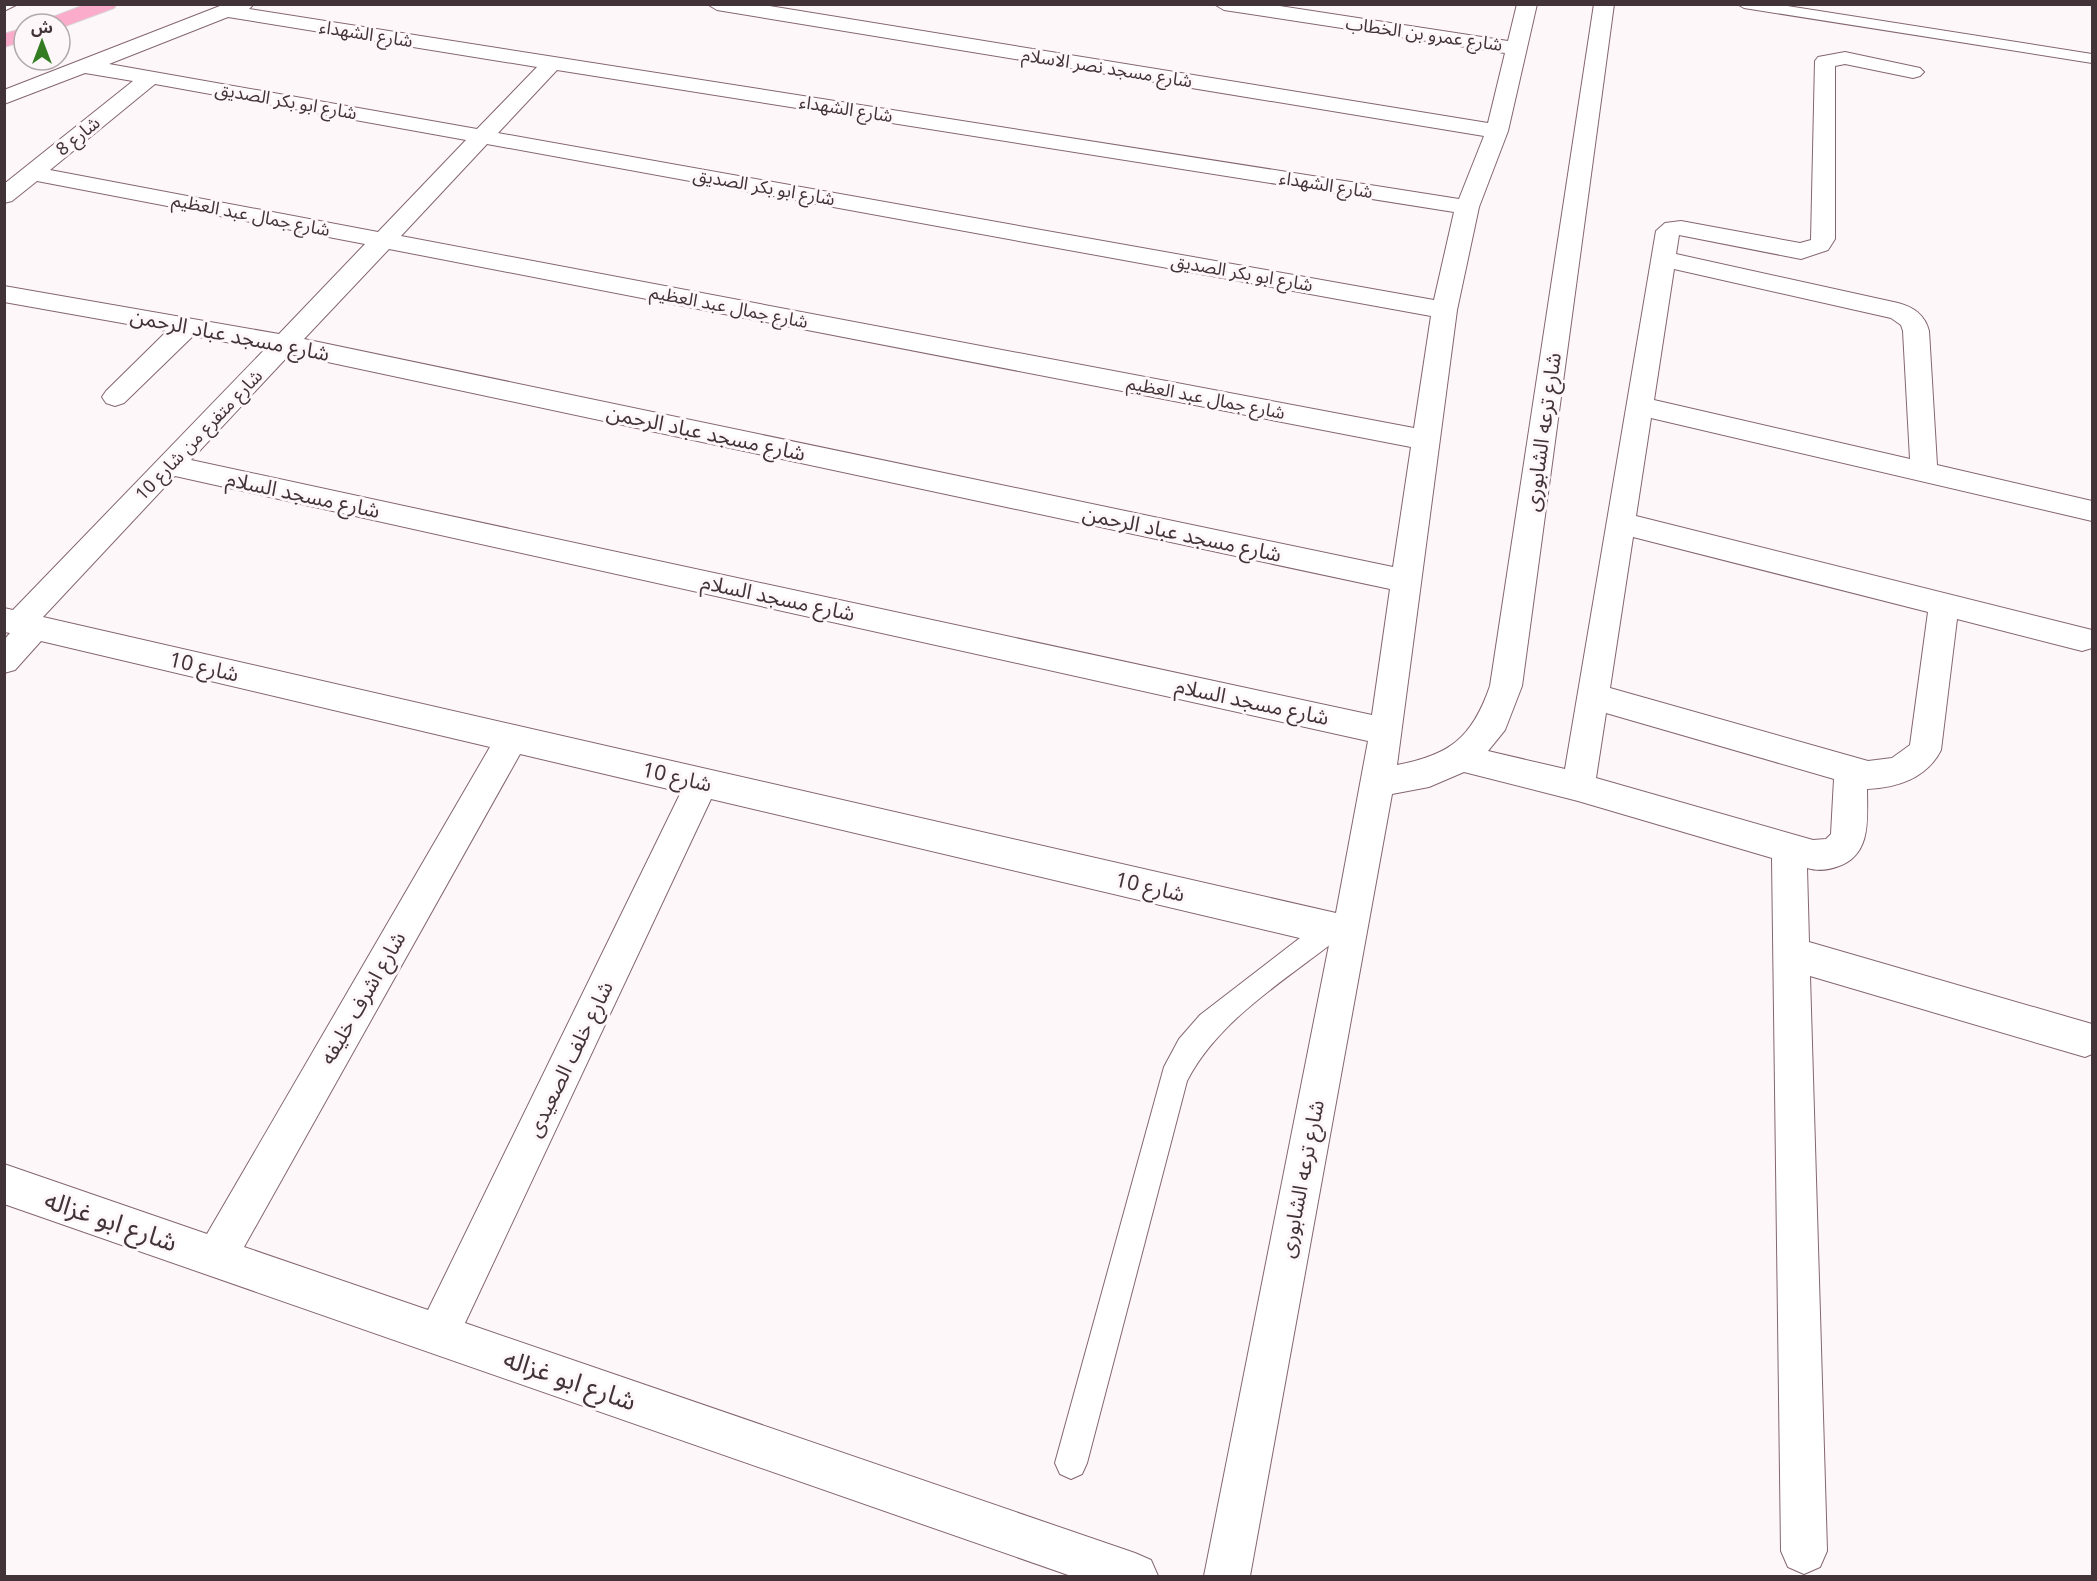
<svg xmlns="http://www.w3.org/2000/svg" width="2097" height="1581" font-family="Georgia,'Noto Sans Arabic',serif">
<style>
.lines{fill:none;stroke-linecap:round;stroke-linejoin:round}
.service-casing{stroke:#846671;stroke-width:2}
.minor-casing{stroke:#846671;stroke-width:2}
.motorway-casing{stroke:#d9d6d7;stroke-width:2}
.service{fill:#fff;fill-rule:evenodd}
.minor{fill:#fff;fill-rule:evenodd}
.motorway{fill:#fcaccb;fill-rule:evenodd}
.labels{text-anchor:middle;stroke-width:6;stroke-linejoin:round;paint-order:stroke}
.far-street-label{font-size:18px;fill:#413338;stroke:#fef7fa}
.street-label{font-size:21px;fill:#413338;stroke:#fef7fa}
.near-street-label{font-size:26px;fill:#413338;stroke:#fef7fa}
</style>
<rect width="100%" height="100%" fill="#fef7fa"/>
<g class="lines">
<g class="service-casing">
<path id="service" d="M4 4H18L4 11Z
M1737 4H1775L2092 54V63L1744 8Z
M1331 917 1340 921 1344 929 1340 937C1287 979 1218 1020 1187 1081L1087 1463 1082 1474 1071 1479 1060 1474 1055 1463 1164 1067 1179 1039 1200 1015 1322 921Z"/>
</g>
<g class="minor-casing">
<path id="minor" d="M225 4H254L249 9 1459 199 1484 136 717 10 707 4H757L1488 123 1505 53 1224 10 1214 4H1267L1508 41 1517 4H1537L1508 131 1479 207 1457 310 1397 765C1450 755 1472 738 1490 686L1594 4H1614L1522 686 1505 730 1488 751 1565 769 1656 231 1665 223 1681 221 1800 243 1811 240 1815 61 1818 57 1845 52 1920 68 1924 72 1920 76 1913 78 1845 64 1835 66V239L1828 250 1801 259 1679 235 1676 254 1898 303C1914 307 1925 315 1929 331L1937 465 2092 501V521L1651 418 1636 516 2092 630V648L2082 651 1957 619 1941 750C1927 778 1897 788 1867 789 1867 818 1872 854 1839 866 1829 870 1817 871 1807 868L1809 942 2092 1024V1054L2085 1057 1810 976 1827 1551 1820 1567 1804 1574 1788 1567 1781 1551 1772 858 1578 801 1464 772 1429 787 1392 794 1250 1576H1204L1329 945 711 799 465 1323 1135 1553 1151 1560 1158 1576H1071L4 1204V1164L207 1234 490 747 41 641 15 670 4 673V640L10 633 4 632V608L13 610 265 349 193 336 124 403 115 406 106 403 102 397 106 391 167 331 4 302V286L279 334 365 244 37 181 12 201 4 203V184L133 81 85 73 4 104V90ZM228 17 537 67 477 129 109 64ZM557 70 1454 212 1434 300 498 133ZM155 84 466 140 378 232 50 170ZM487 144 1431 316 1414 428 401 236ZM389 249 1411 447 1393 567 304 339ZM1674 269 1891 318 1901 325 1903 331 1910 459 1654 400ZM290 354 1390 589 1372 715 191 460ZM175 476 1368 741 1336 913 43 617ZM1633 537 1928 612 1910 745 1892 758 1868 761 1610 688ZM1606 713 1834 779 1831 834 1826 839 1813 840 1596 778ZM520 754 681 792 428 1310 244 1247Z"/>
</g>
<g class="motorway-casing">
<path id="motorway" d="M87 4H117L114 8 60 28V24H42L45 20Z
M24 28V41L4 47V34Z"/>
</g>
<use href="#service" class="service"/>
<use href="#minor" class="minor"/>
<use href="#motorway" class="motorway"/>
</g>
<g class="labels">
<g class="far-street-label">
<text transform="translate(366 34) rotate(9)" y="6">شارع الشهداء</text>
<text transform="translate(1424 34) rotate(8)" y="6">شارع عمرو بن الخطاب</text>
<text transform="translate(1107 68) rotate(9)" y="6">شارع مسجد نصر الاسلام</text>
<text transform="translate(286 101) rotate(10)" y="6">شارع ابو بكر الصديق</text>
<text transform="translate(846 109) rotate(9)" y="6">شارع الشهداء</text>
<text transform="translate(78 136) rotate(-39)" y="6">شارع 8</text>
<text transform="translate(1326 185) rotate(9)" y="6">شارع الشهداء</text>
<text transform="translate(764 187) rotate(10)" y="6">شارع ابو بكر الصديق</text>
<text transform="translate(251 215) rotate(11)" y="6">شارع جمال عبد العظيم</text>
<text transform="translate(1242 273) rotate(10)" y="6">شارع ابو بكر الصديق</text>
<text transform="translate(729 307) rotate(11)" y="6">شارع جمال عبد العظيم</text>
<text transform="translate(1206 398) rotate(11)" y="6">شارع جمال عبد العظيم</text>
<text transform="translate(199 435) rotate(-46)" y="6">شارع متفرع من شارع 10</text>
</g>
<g class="street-label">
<text transform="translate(230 335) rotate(11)" y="7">شارع مسجد عباد الرحمن</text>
<text transform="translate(1543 432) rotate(-82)" y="7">شارع ترعه الشابورى</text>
<text transform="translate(706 433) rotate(12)" y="7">شارع مسجد عباد الرحمن</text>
<text transform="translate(303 495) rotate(12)" y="7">شارع مسجد السلام</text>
<text transform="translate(1182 534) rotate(12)" y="7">شارع مسجد عباد الرحمن</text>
<text transform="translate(778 598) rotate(12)" y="7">شارع مسجد السلام</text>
<text transform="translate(204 667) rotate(13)" y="7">شارع 10</text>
<text transform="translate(1252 702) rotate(12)" y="7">شارع مسجد السلام</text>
<text transform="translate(677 777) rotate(13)" y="7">شارع 10</text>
<text transform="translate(1150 887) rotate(13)" y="7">شارع 10</text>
<text transform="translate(363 998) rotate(-60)" y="7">شارع اشرف خليفه</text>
<text transform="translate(570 1059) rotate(-64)" y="7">شارع خلف الصعيدى</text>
<text transform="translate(1302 1179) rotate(-79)" y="7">شارع ترعه الشابورى</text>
</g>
<g class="near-street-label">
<text transform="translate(111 1221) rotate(19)" y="9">شارع ابو غزاله</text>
<text transform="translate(570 1380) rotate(19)" y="9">شارع ابو غزاله</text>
</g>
</g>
<rect width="2097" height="1581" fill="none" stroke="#413338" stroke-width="12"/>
<g transform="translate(42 42)"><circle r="28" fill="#fef7fa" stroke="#b2a9ac" stroke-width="1.5"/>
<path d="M0-4.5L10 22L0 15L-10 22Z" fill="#337c22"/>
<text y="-9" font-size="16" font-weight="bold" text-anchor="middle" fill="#413338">ش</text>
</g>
</svg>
